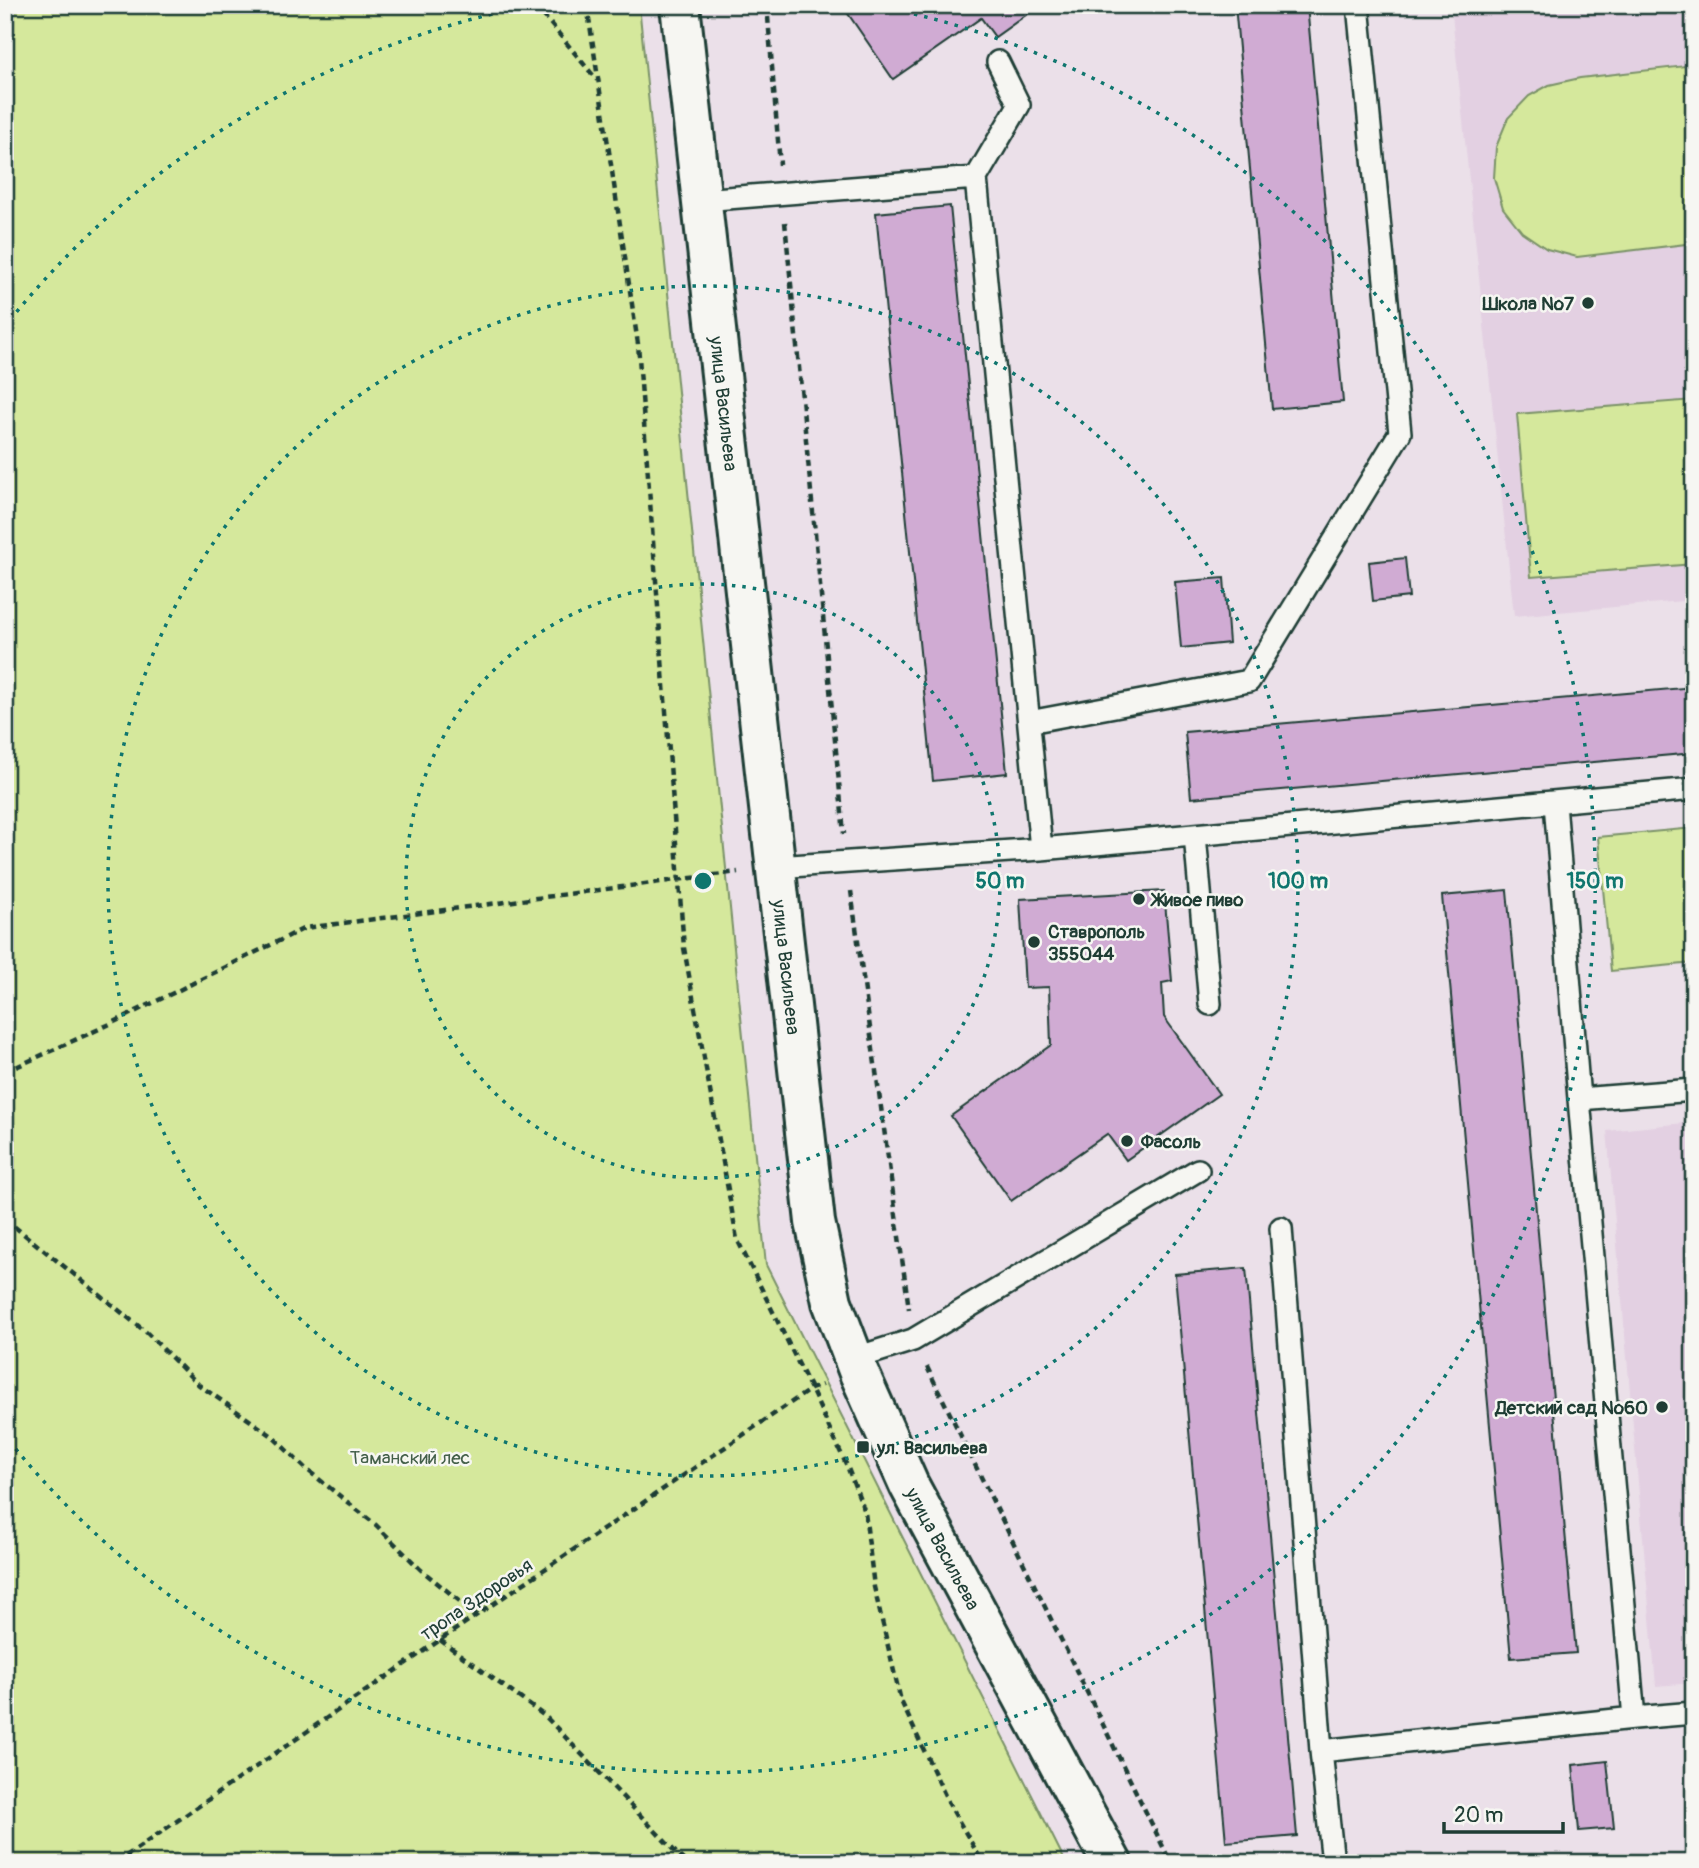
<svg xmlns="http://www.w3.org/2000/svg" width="1699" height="1868" font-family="Pangolin,sans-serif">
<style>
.built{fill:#e3d0e2}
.green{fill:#d5e89c;stroke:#7a9268;stroke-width:2}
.building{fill:#d0abd3;stroke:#1f3d34;stroke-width:2}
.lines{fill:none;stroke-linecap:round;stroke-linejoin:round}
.lane-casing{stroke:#1f3d34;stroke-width:26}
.secondary-casing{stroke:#1f3d34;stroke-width:44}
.path{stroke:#1f3d34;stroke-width:4.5;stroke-dasharray:7 5;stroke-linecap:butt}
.lane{stroke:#f6f6f2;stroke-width:21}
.secondary{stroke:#f6f6f2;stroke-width:38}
.ring{fill:none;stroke:#0f766e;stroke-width:3.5;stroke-dasharray:3.5 7}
.poi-dot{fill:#1f3d34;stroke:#f6f6f2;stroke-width:2.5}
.labels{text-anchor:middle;stroke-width:5;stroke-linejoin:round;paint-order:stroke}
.poi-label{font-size:19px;font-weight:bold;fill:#1f3d34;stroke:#f6f6f2;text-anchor:start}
.street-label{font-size:19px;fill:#1f3d34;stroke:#f6f6f2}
.park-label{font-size:19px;fill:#435f49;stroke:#f6f6f2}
.centre{fill:#0f766e;stroke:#f6f6f2;stroke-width:3.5}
.ring-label{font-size:21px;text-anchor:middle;font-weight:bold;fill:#0f766e;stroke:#f6f6f2;stroke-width:5;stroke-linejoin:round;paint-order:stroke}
</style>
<rect width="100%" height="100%" fill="#ebe0e9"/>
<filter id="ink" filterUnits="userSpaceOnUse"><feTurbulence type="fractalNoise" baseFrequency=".0143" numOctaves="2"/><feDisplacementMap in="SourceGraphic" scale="14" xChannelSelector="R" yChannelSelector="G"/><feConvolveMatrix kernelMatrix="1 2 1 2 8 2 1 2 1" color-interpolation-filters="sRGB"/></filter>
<g filter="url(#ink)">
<path class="built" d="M1451 5H1694V600L1514 616Z
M1694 1122V1683L1656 1686 1607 1131Z"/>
<path class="green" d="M5 5H639L766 1265 1066 1863H5Z
M1694 65V243L1577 257 1547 249 1522 232 1503 208 1494 178 1496 147 1508 118 1529 96 1549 85 1580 78Z
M1694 400V564L1531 577 1517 414Z
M1694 828V963L1611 971 1598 837Z"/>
<path class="building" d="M842 5H1040L995 37 981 18 893 79Z
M1235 5H1307L1343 402 1272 409Z
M950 206 1007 773 933 781 876 213Z
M1405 558 1409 597 1373 601 1369 562Z
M1224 578 1229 643 1181 648 1175 582Z
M1694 687V753L1191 798 1185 732Z
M1507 890 1576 1653 1511 1658 1442 896Z
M1164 891 1172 981 1162 983 1164 1017 1219 1094 1126 1160 1107 1134 1011 1201 951 1116 1051 1045 1049 987 1025 988 1020 899Z
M1246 1268 1297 1836 1226 1842 1175 1274Z
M1607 1761 1614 1828 1579 1831 1573 1765Z"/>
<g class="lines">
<g class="lane-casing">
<path id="lane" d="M976 178 1019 105 998 62
M702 200 976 178 1041 849
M1029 722 1249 681 1400 433 1358 5
M1555 803 1579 1099 1694 1090
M1195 835 1210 1004
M776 867 1041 849 1694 789
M1579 1099 1634 1718
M1281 1228 1321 1751
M853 1359 913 1340 1198 1170
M1333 1863 1321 1751 1634 1718 1694 1713"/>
</g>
<g class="secondary-casing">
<g id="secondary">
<path id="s1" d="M680 5 815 1222 832 1302 859 1373 909 1485 1112 1863"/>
</g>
</g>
<path class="path" d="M535 5 597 80
M587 5 638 344 684 948 737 1239 811 1389 847 1466 865 1512 874 1587 901 1701 949 1804 983 1863
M767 5 780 165
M785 222 844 834
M851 891 909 1309
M5 1072 110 1024 305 928 738 872
M5 1219 146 1332 199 1385 271 1435 305 1468 376 1525 420 1569 477 1615
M927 1367 1171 1863
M440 1640 546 1717 686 1863
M116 1863 440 1640 811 1389 822 1385"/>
<use href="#lane" class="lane"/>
<use href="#secondary" class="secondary"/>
</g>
</g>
<g class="ring">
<circle cx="703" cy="881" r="297"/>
<circle cx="703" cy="881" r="595"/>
<path d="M10 320A892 892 0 0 1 533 5M873 5A892 892 0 1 1 10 1442"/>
</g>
<g class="poi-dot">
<circle cx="1588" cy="303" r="7"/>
<circle cx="1139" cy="899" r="7"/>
<circle cx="1034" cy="942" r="7"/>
<circle cx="1127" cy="1141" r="7"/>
<circle cx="1662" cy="1407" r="7"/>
<rect x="856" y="1440" width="14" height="14" rx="3.5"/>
</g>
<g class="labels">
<g class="poi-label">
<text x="1574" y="310" text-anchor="end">Школа №7</text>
<text x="1153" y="906">Живое пиво</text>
<text x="1048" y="938">Ставрополь<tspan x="1048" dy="22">355044</tspan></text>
<text x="1141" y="1148">Фасоль</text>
<text x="1648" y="1414" text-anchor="end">Детский сад №60</text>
<text x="877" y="1454">ул. Васильева</text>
</g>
<g class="street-label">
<text dy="7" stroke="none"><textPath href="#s1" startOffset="401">улица Васильева</textPath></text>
<text dy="7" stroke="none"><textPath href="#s1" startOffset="968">улица Васильева</textPath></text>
<text dy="7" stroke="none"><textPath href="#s1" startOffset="1577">улица Васильева</textPath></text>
<text transform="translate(476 1599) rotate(-34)" y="7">тропа Здоровья</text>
</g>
<g class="park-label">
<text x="410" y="1464">Таманский лес</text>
</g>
</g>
<circle cx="703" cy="881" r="10" class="centre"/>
<g class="ring-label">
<text x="1000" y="888">50 m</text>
<text x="1298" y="888">100 m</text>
<text x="1595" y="888">150 m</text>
</g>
<rect width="1699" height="1868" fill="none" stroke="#f6f6f2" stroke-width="28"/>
<rect x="14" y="14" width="1671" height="1840" fill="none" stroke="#1f3d34" stroke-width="2.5" filter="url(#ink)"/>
<path d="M1444 1822v10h119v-10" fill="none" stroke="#1f3d34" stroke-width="3.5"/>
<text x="1454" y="1822" font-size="21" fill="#1f3d34" stroke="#f6f6f2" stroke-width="5" paint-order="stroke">20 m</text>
</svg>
